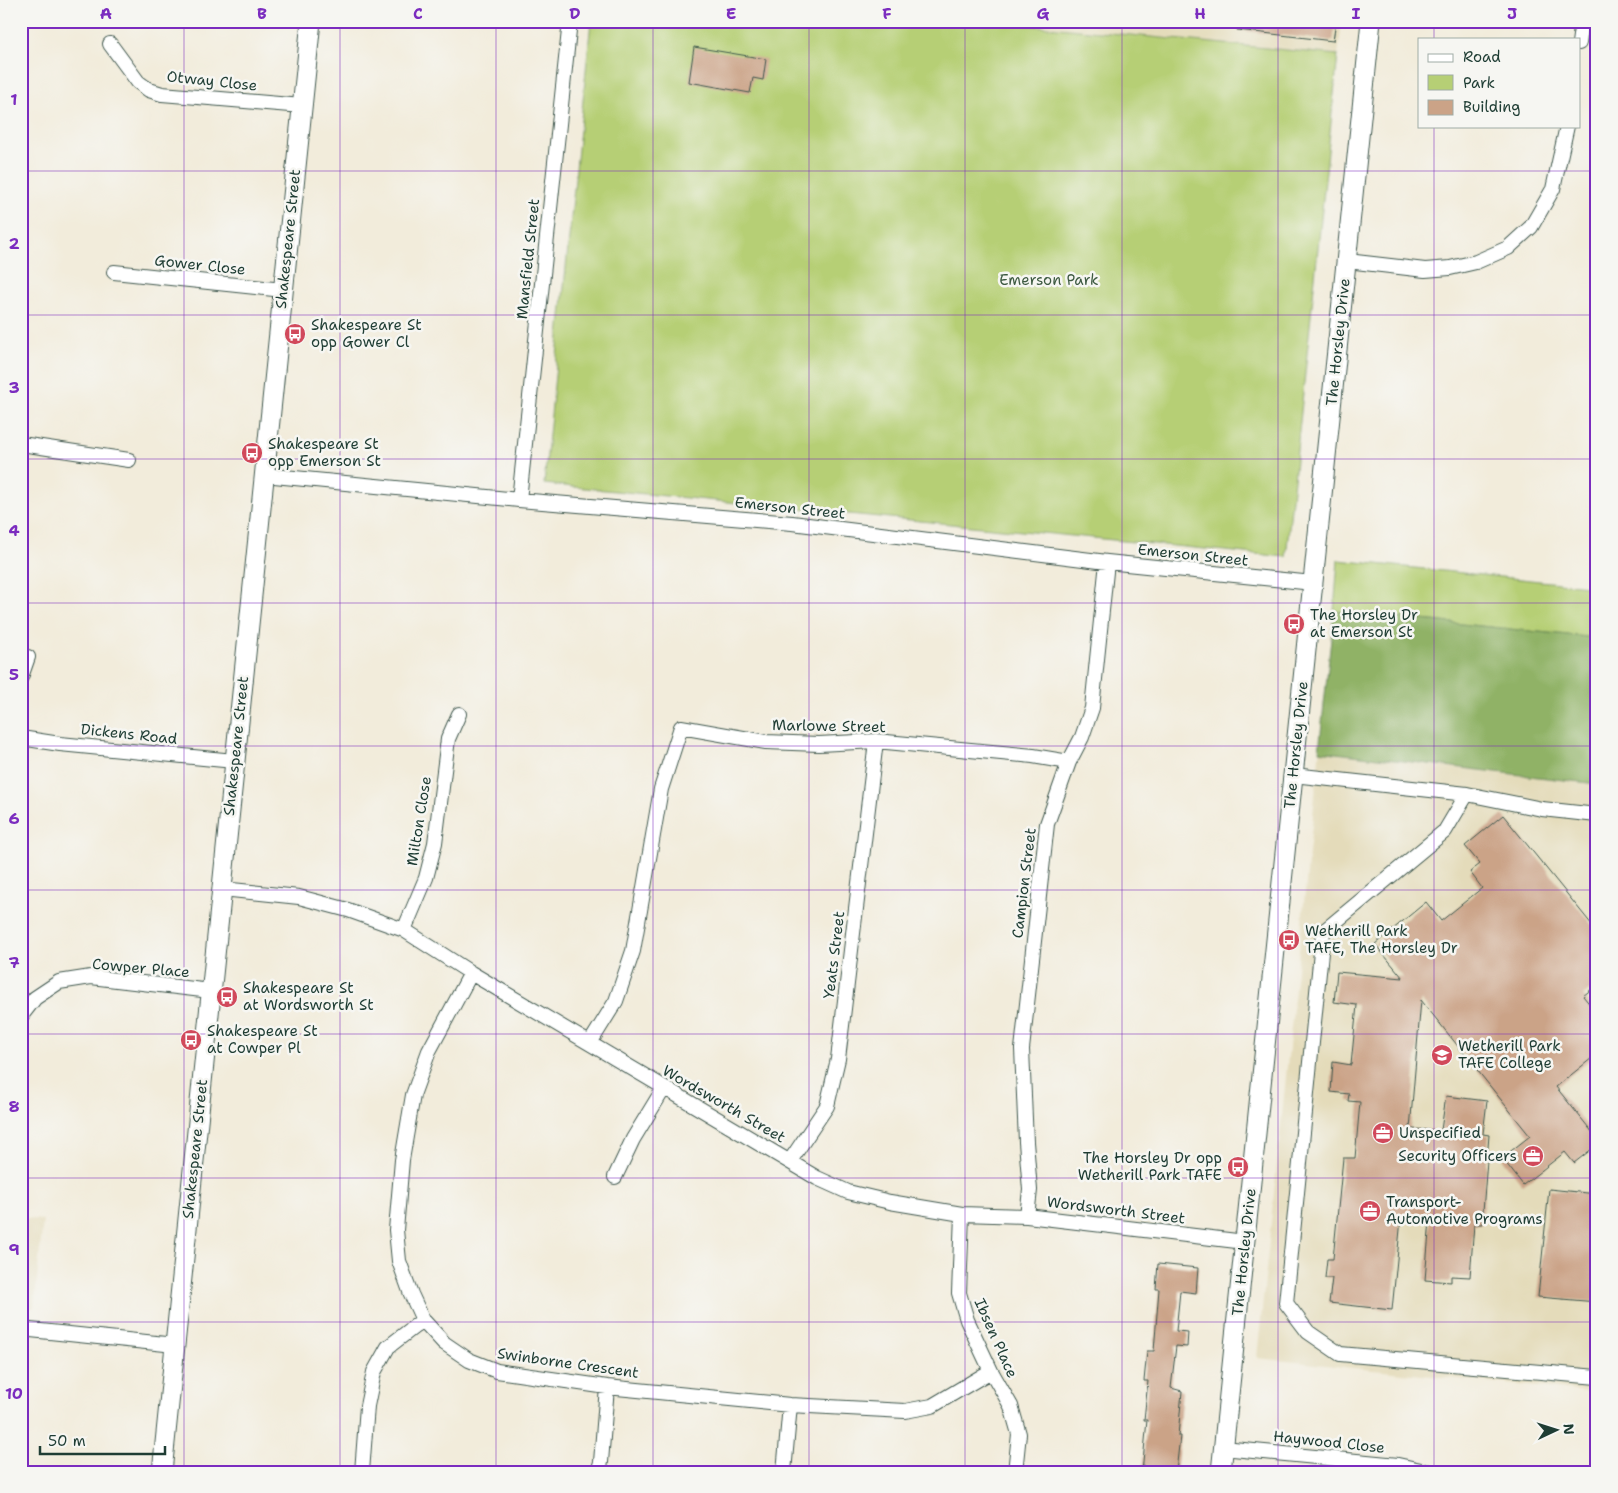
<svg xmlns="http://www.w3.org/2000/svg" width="1618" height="1493" font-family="'Shantell Sans',sans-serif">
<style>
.built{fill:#e4dbba}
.green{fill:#b6cf75;stroke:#6a8654}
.forest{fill:#90b266;stroke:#58784d}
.building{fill:#cba387}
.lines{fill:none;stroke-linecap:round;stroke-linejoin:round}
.street-casing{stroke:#3f574d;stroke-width:16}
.secondary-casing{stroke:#3f574d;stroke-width:21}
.street{stroke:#fff;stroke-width:14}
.secondary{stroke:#fff;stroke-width:19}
.grid{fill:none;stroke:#7b2cbf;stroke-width:1;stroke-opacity:0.55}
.labels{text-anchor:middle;stroke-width:5;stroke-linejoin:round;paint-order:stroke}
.street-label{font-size:15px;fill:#1f3d34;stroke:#f6f6f2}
.park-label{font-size:15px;fill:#3d5a41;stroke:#f6f6f2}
.poi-label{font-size:15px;fill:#1f3d34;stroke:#f6f6f2;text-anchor:start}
.neatline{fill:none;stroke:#7b2cbf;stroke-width:2}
.grid-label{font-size:16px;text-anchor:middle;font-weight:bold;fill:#7b2cbf}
</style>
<rect width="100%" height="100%" fill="#f6f6f2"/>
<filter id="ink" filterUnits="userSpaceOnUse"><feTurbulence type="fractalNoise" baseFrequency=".02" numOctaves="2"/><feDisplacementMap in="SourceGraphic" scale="10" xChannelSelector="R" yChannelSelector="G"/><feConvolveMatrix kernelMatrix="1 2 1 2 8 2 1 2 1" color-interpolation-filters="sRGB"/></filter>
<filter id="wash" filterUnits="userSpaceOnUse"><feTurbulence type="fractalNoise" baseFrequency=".0096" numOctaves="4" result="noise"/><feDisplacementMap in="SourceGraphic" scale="20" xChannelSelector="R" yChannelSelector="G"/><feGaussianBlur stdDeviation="1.12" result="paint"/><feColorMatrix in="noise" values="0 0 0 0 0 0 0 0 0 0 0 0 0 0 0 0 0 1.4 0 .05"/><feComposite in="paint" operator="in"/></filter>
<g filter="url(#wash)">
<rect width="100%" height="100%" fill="#f2ecdb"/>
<path class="built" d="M985 21H1342L1338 55Z
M1334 611 1597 638V1393L1257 1358Z
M21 1218 43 1220 34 1308 21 1307Z"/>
<path class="green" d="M591 21H985L1338 55 1286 557 544 484Z
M1338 560 1597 587V638L1334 611Z"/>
<path class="forest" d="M1334 611 1597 638V784L1319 751Z"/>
<g id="blocks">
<path class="building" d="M1237 21H1336L1333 41 1237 30Z
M694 47 766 59 763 80 753 78 750 93 689 82Z
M1503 815 1597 931V985L1583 996 1597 1013V1054L1556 1087 1597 1138V1145L1574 1163 1565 1152 1523 1185 1502 1158 1530 1136 1421 1000 1410 1129 1441 1130 1446 1096 1487 1101 1483 1134 1489 1135 1482 1224H1474L1470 1277 1451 1276V1282L1425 1280 1430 1220 1401 1219 1392 1310 1329 1303 1332 1278H1325L1327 1259H1333L1343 1158H1355L1360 1102 1348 1101 1349 1094 1331 1092 1333 1062 1351 1065 1357 1005 1334 1002 1337 972 1403 978 1375 944 1426 902 1441 921 1482 888 1470 872 1480 864 1465 846Z
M1549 1189 1597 1194V1302L1538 1297Z
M1158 1264 1198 1268 1196 1293 1180 1291 1176 1331 1188 1332 1187 1347 1176 1346 1171 1388 1182 1391 1178 1436H1180L1176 1472H1142L1147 1420H1144L1148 1381H1144L1147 1351H1154L1159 1289H1156Z"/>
</g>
</g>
<g filter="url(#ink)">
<use href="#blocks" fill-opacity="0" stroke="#3f574d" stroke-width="1"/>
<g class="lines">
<g class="street-casing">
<path id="street" d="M1579 43 1582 21
M110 44 138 82 149 90 162 94 302 106
M1347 261 1425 270 1450 268 1476 262 1508 248 1531 227 1553 189 1567 126
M114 272 283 290
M21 444 129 460
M264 475 519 500 792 523 1107 562 1313 583
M519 500 570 21
M21 677 28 657
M21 738 60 744 234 761
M1293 775 1467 794 1542 809 1597 815
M1467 794 1445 831 1323 932 1286 1303 1308 1332 1340 1354 1597 1377
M222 889 299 897 348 910 404 930 471 973 817 1178 848 1192 890 1202 962 1214 1027 1216 1245 1242
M404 930 426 878 435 843 448 739 459 714
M471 973 429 1051 413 1095 402 1160 396 1230 399 1261 411 1294 423 1320 444 1343 469 1360 497 1371 607 1387 790 1405 905 1411 932 1406 991 1371
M21 1016 35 998 59 982 91 977 211 991
M590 1043 616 1001 633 951 661 789 681 727 766 742 819 744 876 741 1033 756 1069 762
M790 1161 827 1106 838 1059 876 741
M615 1177 633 1139 664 1088
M962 1214 959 1293 967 1320 991 1371 1011 1406 1019 1434 1015 1472
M1027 1216 1030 1190 1026 1142 1022 1049 1047 824 1069 762 1082 737 1092 708 1107 562
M21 1329 175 1345
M1223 1448 1398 1465 1430 1472
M362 1472 367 1406 374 1372 388 1347 423 1320
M598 1472 601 1462 607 1387
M784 1472 790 1405"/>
</g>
<g class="secondary-casing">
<path id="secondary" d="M162 1472 311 21
M1221 1472 1371 21"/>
</g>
<use href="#street" class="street"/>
<use href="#secondary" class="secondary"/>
</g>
</g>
<path class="grid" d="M184 21V1472M340 21V1472M496 21V1472M653 21V1472M809 21V1472M965 21V1472M1122 21V1472M1278 21V1472M1434 21V39M1434 126V1472M21 171H1597M21 315H1597M21 459H1597M21 603H1597M21 746H1597M21 890H1597M21 1034H1597M21 1178H1597M21 1322H1597"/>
<defs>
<g id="bus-disc" transform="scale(1.125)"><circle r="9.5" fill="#d1495b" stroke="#f6f6f2"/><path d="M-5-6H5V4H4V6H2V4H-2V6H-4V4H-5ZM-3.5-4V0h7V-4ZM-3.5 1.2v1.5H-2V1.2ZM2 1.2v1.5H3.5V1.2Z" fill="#fff"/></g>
<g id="university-disc" transform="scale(1.125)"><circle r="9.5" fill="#d1495b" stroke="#f6f6f2"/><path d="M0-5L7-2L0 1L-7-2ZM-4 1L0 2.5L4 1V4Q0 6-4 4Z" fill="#fff"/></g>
<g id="office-disc" transform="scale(1.125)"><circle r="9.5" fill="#d1495b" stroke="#f6f6f2"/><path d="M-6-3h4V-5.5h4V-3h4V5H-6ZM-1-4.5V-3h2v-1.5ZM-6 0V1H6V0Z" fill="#fff"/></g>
</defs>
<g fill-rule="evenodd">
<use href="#bus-disc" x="295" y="334"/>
<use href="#bus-disc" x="252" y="453"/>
<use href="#bus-disc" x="1294" y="624"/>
<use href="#bus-disc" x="1289" y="940"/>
<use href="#bus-disc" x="227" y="997"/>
<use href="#bus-disc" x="191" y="1040"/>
<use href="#university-disc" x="1442" y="1055"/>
<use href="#office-disc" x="1383" y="1133"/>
<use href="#office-disc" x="1533" y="1156"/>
<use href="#bus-disc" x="1238" y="1167"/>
<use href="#office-disc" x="1370" y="1211"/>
</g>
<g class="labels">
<g class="street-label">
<text transform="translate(212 81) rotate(6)" y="5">Otway Close</text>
<text transform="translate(288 239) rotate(-84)" y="5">Shakespeare Street</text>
<text transform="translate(528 259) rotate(-84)" y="5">Mansfield Street</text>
<text transform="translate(200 265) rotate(6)" y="5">Gower Close</text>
<text transform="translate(1338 342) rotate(-84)" y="5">The Horsley Drive</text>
<text transform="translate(790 508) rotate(6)" y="5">Emerson Street</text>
<text transform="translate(1193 555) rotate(6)" y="5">Emerson Street</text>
<text transform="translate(829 726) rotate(1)" y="5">Marlowe Street</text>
<text transform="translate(129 734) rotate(6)" y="5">Dickens Road</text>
<text transform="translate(1296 745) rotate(-84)" y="5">The Horsley Drive</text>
<text transform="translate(236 746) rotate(-84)" y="5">Shakespeare Street</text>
<text transform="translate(419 821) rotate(-81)" y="5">Milton Close</text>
<text transform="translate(1024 883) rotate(-83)" y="5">Campion Street</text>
<text transform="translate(834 955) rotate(-83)" y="5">Yeats Street</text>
<text transform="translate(141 968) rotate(5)" y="5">Cowper Place</text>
<text transform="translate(724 1104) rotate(30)" y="5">Wordsworth Street</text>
<text transform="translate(195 1149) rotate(-84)" y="5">Shakespeare Street</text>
<text transform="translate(1116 1210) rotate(7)" y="5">Wordsworth Street</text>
<text transform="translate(1244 1252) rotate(-84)" y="5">The Horsley Drive</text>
<text transform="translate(996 1338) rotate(66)" y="5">Ibsen Place</text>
<text transform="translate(568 1363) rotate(8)" y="5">Swinborne Crescent</text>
<text transform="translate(1329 1442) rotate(6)" y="5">Haywood Close</text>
</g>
<g class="park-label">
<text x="1049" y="285">Emerson Park</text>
</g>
<g class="poi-label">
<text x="311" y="330">Shakespeare St<tspan x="311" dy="17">opp Gower Cl</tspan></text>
<text x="268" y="449">Shakespeare St<tspan x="268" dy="17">opp Emerson St</tspan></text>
<text x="1310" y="620">The Horsley Dr<tspan x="1310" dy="17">at Emerson St</tspan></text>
<text x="1305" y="936">Wetherill Park<tspan x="1305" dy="17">TAFE, The Horsley Dr</tspan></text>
<text x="243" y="993">Shakespeare St<tspan x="243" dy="17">at Wordsworth St</tspan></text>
<text x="207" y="1036">Shakespeare St<tspan x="207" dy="17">at Cowper Pl</tspan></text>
<text x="1458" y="1051">Wetherill Park<tspan x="1458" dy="17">TAFE College</tspan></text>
<text x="1399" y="1138">Unspecified</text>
<text x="1517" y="1161" text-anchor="end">Security Officers</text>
<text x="1222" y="1163" text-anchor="end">The Horsley Dr opp<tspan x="1222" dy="17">Wetherill Park TAFE</tspan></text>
<text x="1386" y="1207">Transport-<tspan x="1386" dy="17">Automotive Programs</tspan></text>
</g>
</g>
<rect width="1618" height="1493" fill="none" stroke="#f6f6f2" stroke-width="55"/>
<rect x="1418" y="38" width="162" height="90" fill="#f6f6f2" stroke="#a0aca6"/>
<rect x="1428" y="54" width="25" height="8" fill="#ffffff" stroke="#a0aca6"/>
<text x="1463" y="62" font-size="15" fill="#1f3d34">Road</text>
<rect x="1428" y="75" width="25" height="15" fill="#b6cf75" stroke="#a0aca6"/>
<text x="1463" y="88" font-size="15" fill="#1f3d34">Park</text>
<rect x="1428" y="100" width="25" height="15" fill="#cba387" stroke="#a0aca6"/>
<text x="1463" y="112" font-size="15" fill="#1f3d34">Building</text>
<g transform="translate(1556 1430) rotate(86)" stroke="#f6f6f2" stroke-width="4" paint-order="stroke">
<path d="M0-4L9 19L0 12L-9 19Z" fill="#1f3d34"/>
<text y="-8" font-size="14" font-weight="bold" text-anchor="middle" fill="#1f3d34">N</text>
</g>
<path d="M40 1446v8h125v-8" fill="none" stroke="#1f3d34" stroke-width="2.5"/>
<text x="48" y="1446" font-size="15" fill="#1f3d34" stroke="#f6f6f2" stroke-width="4" paint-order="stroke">50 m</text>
<rect x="28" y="28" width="1562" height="1438" class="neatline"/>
<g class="grid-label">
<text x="106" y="19">A</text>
<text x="262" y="19">B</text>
<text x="418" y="19">C</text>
<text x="575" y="19">D</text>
<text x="731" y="19">E</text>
<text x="887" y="19">F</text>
<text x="1043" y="19">G</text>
<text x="1200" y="19">H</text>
<text x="1356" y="19">I</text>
<text x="1512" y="19">J</text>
<text x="14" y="105">1</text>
<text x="14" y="249">2</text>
<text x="14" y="393">3</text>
<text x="14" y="536">4</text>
<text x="14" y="680">5</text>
<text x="14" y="824">6</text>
<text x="14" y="968">7</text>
<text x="14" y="1112">8</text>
<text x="14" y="1255">9</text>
<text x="14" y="1399">10</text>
</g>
</svg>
